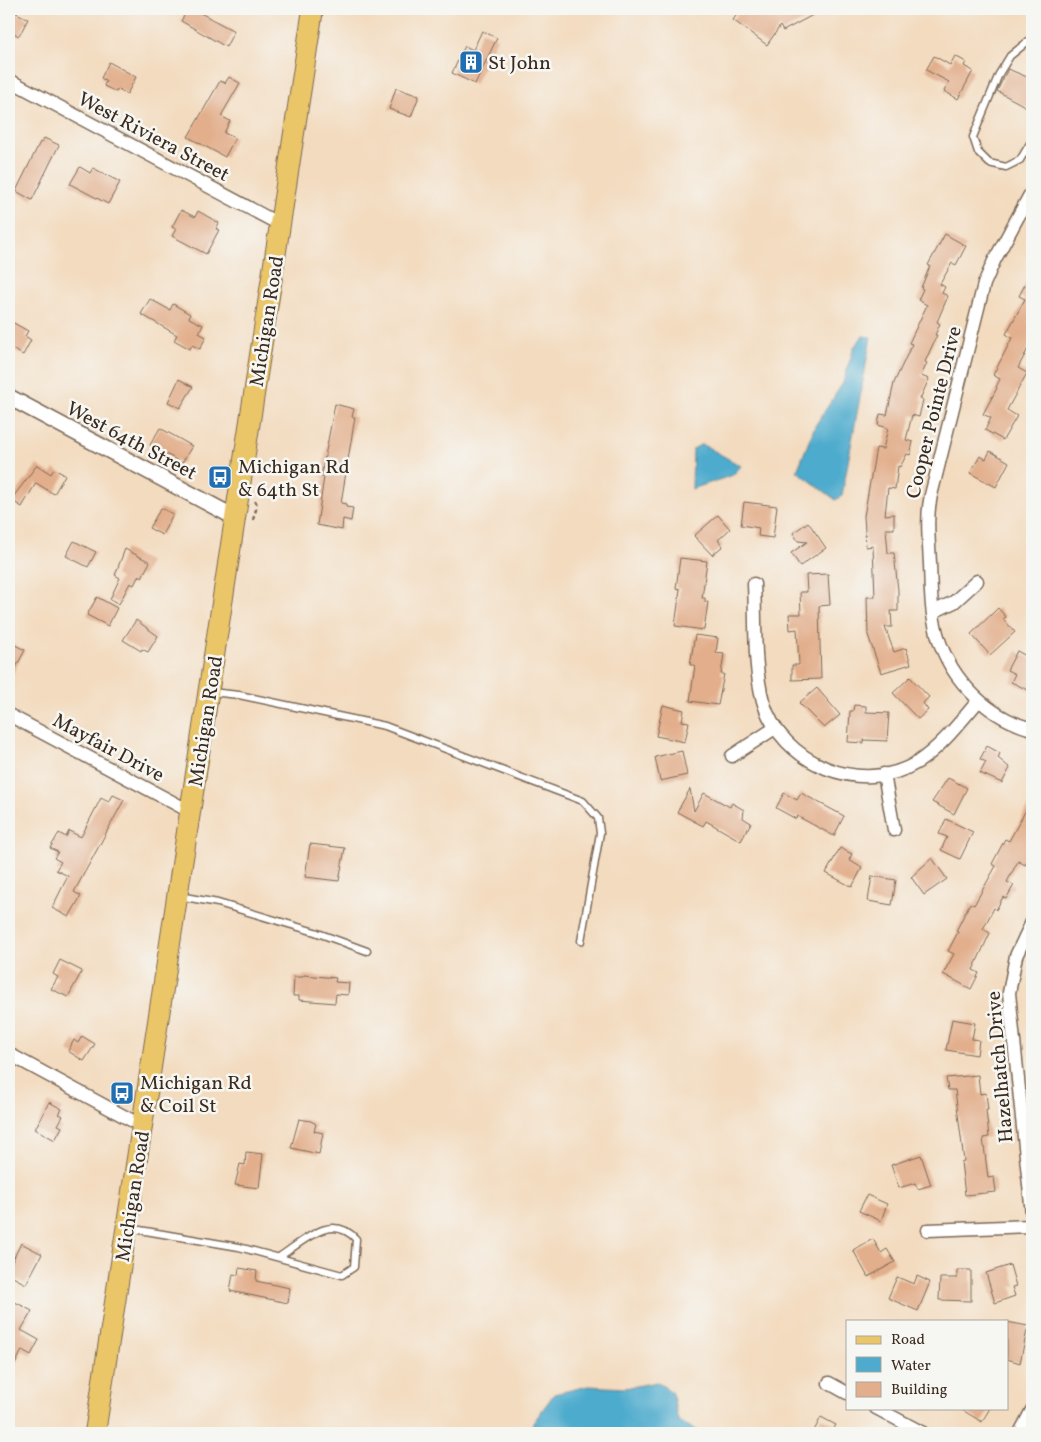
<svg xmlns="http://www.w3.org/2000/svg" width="1041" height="1442" font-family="Vollkorn,serif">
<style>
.water{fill:#4eabcd;stroke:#446a76}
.building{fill:#e2ae8b}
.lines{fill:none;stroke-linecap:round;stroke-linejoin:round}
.service-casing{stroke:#7b6856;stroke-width:9}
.minor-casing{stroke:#7b6856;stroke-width:15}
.tertiary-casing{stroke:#7b6856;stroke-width:18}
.primary-casing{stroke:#7b6856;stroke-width:22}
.path{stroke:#7b6856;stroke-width:2.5;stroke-dasharray:4 4;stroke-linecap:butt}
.service{stroke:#fff;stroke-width:6}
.minor{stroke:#fff;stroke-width:12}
.tertiary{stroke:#fff;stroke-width:15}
.primary{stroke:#ebc669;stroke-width:20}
.labels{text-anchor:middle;stroke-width:5;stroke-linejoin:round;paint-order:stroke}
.poi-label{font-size:20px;fill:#3b2a1e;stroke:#f6f6f2;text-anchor:start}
.street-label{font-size:20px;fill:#3b2a1e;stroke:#f6f6f2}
</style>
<rect width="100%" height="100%" fill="#f6f6f2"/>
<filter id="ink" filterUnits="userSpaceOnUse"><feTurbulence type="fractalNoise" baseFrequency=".02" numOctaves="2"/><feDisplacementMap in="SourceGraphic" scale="10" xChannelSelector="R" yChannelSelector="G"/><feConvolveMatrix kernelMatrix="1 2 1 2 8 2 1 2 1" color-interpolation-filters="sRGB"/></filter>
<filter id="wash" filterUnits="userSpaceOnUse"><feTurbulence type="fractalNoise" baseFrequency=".0096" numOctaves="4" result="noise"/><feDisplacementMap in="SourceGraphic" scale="20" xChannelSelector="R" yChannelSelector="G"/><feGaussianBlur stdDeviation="1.12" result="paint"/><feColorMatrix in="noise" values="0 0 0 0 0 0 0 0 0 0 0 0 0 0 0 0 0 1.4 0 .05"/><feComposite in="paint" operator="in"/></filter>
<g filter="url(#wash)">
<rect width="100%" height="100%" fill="#f3dbbf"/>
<path class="water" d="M863 336 871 337 842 495 836 500 797 471 815 426 843 383 854 347Z
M702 444 741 466 733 475 692 489 693 449Z
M657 1382 672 1392 678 1421 702 1433H532L533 1423 554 1394 588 1386 625 1388Z"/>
<g id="blocks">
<path class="building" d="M9 9 28 19 19 36 9 31Z
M188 9H193L234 31 226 47 181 21Z
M741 9H762L769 14 779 9H824L783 31 780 26 767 45 733 20Z
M482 31 497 38 475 84 452 73 465 46 473 50Z
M934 56 950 65 955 56 966 62 964 66 973 71 958 99 944 91 949 82 926 70Z
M109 62 136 77 127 94 118 89 116 92 104 86 106 81 101 78Z
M1008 69 1032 79V110L997 91Z
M229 77 240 83 221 116 230 121 224 133 235 138 225 157 188 137 220 81 225 83Z
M396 88 419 96 411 117 389 109Z
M44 138 59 145 32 200 16 191 40 142 42 143Z
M80 167 90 173 93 168 120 182 108 204 70 184Z
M181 210 195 217 198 211 219 223 216 229 219 230 206 254 172 236 176 229 172 227Z
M945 234 966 246 956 265 952 263 940 284 945 287 942 293 948 296 937 322 940 324 935 335H937L925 362 927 363 921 376 929 379 920 399 923 400 919 417 912 415 906 440 913 442 910 455 907 454 900 467 898 466 895 489 888 488 885 515 894 514V529H886L888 553H894L898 590V611H891L892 627H885L894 652 906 648 911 664 881 673 868 635 867 597H875L873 546 866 547 864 516 876 448 883 449 888 428 878 425 880 414 887 415 894 383 912 344 909 343 927 305 918 300 923 289 921 288 930 266 928 265Z
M1032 271V341L1018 368 1027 373 1007 410 1017 416 1003 440 985 430 991 418 983 414 997 388 996 387 1000 379 993 375 1012 338 1006 334 1025 299 1019 296Z
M150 299 170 310 173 304 190 314 189 318 203 325 199 333 206 337 200 349 192 345 190 349 174 340 177 335 141 314Z
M12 322 28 331 25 336 31 340 23 355 9 347V329Z
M179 379 193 387 180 408 168 402Z
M335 404 354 409 352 417H355L341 503 346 504V507L353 508 351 521 343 519 342 530 317 525 324 477H321Z
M160 428 192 446 182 463 150 445Z
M990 451 1009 462 996 487 970 473 980 456 986 459Z
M37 465 51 474 54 469 65 475 54 494 36 483 22 507 11 500Z
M744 502 777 506 773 538 758 536 759 528 741 525Z
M161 508 173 514 162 535 149 528Z
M718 515 730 529 718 540 723 546 712 555 694 536Z
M808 522 826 548 800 566 791 553 807 542 798 541 793 533Z
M74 541 96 552 88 567 66 556Z
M125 549 150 562 142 577 139 575 134 585 130 583 119 604 110 599 120 578 115 575Z
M680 558 707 561 702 598H705V602H708L704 630 675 626 680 589 676 588Z
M828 574 830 605 819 606 821 679 792 680V665H799L797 629 790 630 789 614H801L800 592H807L806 575Z
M97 597 117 608 108 626 87 615Z
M998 608 1006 617 1003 619 1015 632 990 655 971 634Z
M136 620 158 636 148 652 142 649 141 651 123 640Z
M695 635 718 638 716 653 724 654 721 674H724L718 705 690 701 695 665H690Z
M9 642 25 650 9 681Z
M1017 651 1032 659V692L1011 682 1015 674 1007 670Z
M910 677 929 697 923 703 928 710 918 719 893 693Z
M817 688 840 715 824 728 799 703Z
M663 705 684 710 682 721 689 722 685 742 656 736Z
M854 705 866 706V712L889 713 887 741 864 740V743L848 742 850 711H853Z
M987 746 1000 753 998 758 1010 768 1002 783 980 773 986 762 980 759Z
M682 751 687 775 660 781 655 757Z
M948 778 967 788 954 814 932 802Z
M690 789 694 811 704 793 730 807 732 803 744 810 743 818 751 823 741 841 706 821 703 826 677 812Z
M784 793 797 800 801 793 844 816 834 836 797 816 796 819 776 808Z
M113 795 124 800 74 892 81 896 69 917 52 908 68 876 56 870 61 862 54 858 58 852 50 848 59 833 66 837 69 831 81 837 101 798 109 802Z
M1032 799V852L1025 865 1018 861 1007 882 1014 885 1006 899 1003 897 996 910 994 908 983 929 990 933 973 970 979 973 971 989 943 974 954 954 948 951 958 932 956 931 970 903 974 905 996 866 992 864 1005 839 1009 841Z
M946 819 973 832 960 859 941 850 947 837 939 834Z
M310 844 345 848 339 881 305 877Z
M840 848 852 854 849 860 862 868 852 887 826 873Z
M932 858 947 879 924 895 911 877Z
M872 876 896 880 892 905 868 901Z
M60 960 82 971 68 997 51 989 58 977 53 974Z
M304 975 336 978 335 982 349 983 348 995 336 994 335 1003 299 1000V996H293L294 977H303Z
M952 1019 975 1023 972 1039 979 1040 977 1055 946 1050Z
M82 1036 95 1044 84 1061 68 1051 74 1040 78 1043Z
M978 1075 980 1094 986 1093 988 1110H986L989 1137 983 1138 988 1178 994 1177 996 1192 965 1195 961 1162 964 1161 955 1090H948L946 1078Z
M49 1102 62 1109 59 1114 63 1116 58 1125 62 1127 55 1140 35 1129Z
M299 1119 311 1121 316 1124 314 1131 323 1133 319 1154 291 1148Z
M246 1152 263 1154 259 1188 235 1185 240 1164 245 1165Z
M921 1155 931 1185 918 1189 915 1183 899 1188 891 1165Z
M867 1195 887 1204 881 1221 859 1211Z
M873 1239 881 1253 887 1249 895 1262 868 1277 853 1250Z
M21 1243 42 1254 26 1284 9 1275V1268Z
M1010 1265 1016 1286 1012 1287 1015 1296 995 1303 986 1273Z
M239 1268 257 1271 256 1281 290 1288 288 1303 230 1291 233 1274 238 1275Z
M957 1270H971V1301L939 1300 940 1278H957Z
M917 1276 930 1282 918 1311 888 1298 897 1277 914 1284Z
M15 1302 32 1311 21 1330 39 1340 31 1355 22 1350 9 1377V1312Z
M1007 1322 1028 1326 1020 1363 1007 1359Z
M959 1408H990L982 1422Z
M821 1417 836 1425 831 1433H813Z"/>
</g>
</g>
<g filter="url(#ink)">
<use href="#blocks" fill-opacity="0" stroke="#7b6856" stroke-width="1"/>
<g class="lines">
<g class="service-casing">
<path id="service" d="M1032 38 1010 56 999 74 973 137 978 152 989 163 1006 167 1020 160 1032 140
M211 692 239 695 385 726 583 801 598 818 600 833 581 941
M179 896 218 903 315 932 367 951
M128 1228 239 1247 342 1275 354 1267 356 1239C331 1212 304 1241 279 1257"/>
</g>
<g class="minor-casing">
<path id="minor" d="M9 80 281 225
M1032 191 994 261 984 284 931 495C926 517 929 541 930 564 931 584 930 605 935 625 945 674 984 716 1032 729
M754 584C756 622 753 665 763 701 781 764 862 797 918 762 942 746 960 722 979 700
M933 612 954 602 977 581
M9 715 191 812
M732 756 775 728
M884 774 894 830
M1032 922 1016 956 1009 993 1032 1214
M9 1054 142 1126
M928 1230 1032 1226
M829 1383 847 1393
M876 1408 923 1433
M1020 1433 1032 1410"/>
</g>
<g class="tertiary-casing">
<path id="tertiary" d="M9 397 236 518"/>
</g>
<g class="primary-casing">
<path id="primary" d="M95 1433 313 9"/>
</g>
<path class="path" d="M253 520 257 506 255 499"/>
<use href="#service" class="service"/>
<use href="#minor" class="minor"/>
<use href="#tertiary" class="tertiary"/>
<use href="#primary" class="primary"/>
</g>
</g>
<defs>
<g id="building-square" transform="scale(1.25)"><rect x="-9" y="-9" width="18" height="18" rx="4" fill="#1f6fb2" stroke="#f6f6f2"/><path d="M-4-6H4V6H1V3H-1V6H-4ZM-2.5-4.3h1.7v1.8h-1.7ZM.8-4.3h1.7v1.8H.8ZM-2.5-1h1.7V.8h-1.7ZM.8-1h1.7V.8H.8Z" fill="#fff"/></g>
<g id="bus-square" transform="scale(1.25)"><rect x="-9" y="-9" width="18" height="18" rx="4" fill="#1f6fb2" stroke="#f6f6f2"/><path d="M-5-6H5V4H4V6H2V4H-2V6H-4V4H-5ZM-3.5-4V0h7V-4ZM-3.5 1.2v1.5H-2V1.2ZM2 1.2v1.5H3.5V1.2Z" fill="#fff"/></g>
</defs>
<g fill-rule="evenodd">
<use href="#building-square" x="471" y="62"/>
<use href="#bus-square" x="220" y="477"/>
<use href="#bus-square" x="122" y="1093"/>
</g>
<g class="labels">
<g class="poi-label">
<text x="488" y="69">St John</text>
<text x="238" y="473">Michigan Rd<tspan x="238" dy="23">&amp; 64th St</tspan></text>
<text x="140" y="1089">Michigan Rd<tspan x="140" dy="23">&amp; Coil St</tspan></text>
</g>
<g class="street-label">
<text transform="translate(154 136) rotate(28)" y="7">West Riviera Street</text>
<text transform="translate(266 321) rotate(-81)" y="7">Michigan Road</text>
<text transform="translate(933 412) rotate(-76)" y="7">Cooper Pointe Drive</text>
<text transform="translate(132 440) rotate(28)" y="7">West 64th Street</text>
<text transform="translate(205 721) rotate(-81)" y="7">Michigan Road</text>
<text transform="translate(109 747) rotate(28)" y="7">Mayfair Drive</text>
<text transform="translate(999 1067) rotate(-95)" y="7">Hazelhatch Drive</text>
<text transform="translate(132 1196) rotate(-81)" y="7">Michigan Road</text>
</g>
</g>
<rect width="1041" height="1442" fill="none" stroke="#f6f6f2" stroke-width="30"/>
<rect x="846" y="1320" width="162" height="90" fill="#f6f6f2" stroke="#aba49d"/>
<rect x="856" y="1336" width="25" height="8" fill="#ebc669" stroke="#aba49d"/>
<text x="891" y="1344" font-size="15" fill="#3b2a1e">Road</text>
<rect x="856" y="1357" width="25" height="15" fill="#4eabcd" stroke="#aba49d"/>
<text x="891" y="1370" font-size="15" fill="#3b2a1e">Water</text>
<rect x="856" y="1382" width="25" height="15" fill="#e2ae8b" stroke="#aba49d"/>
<text x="891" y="1394" font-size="15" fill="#3b2a1e">Building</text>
</svg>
